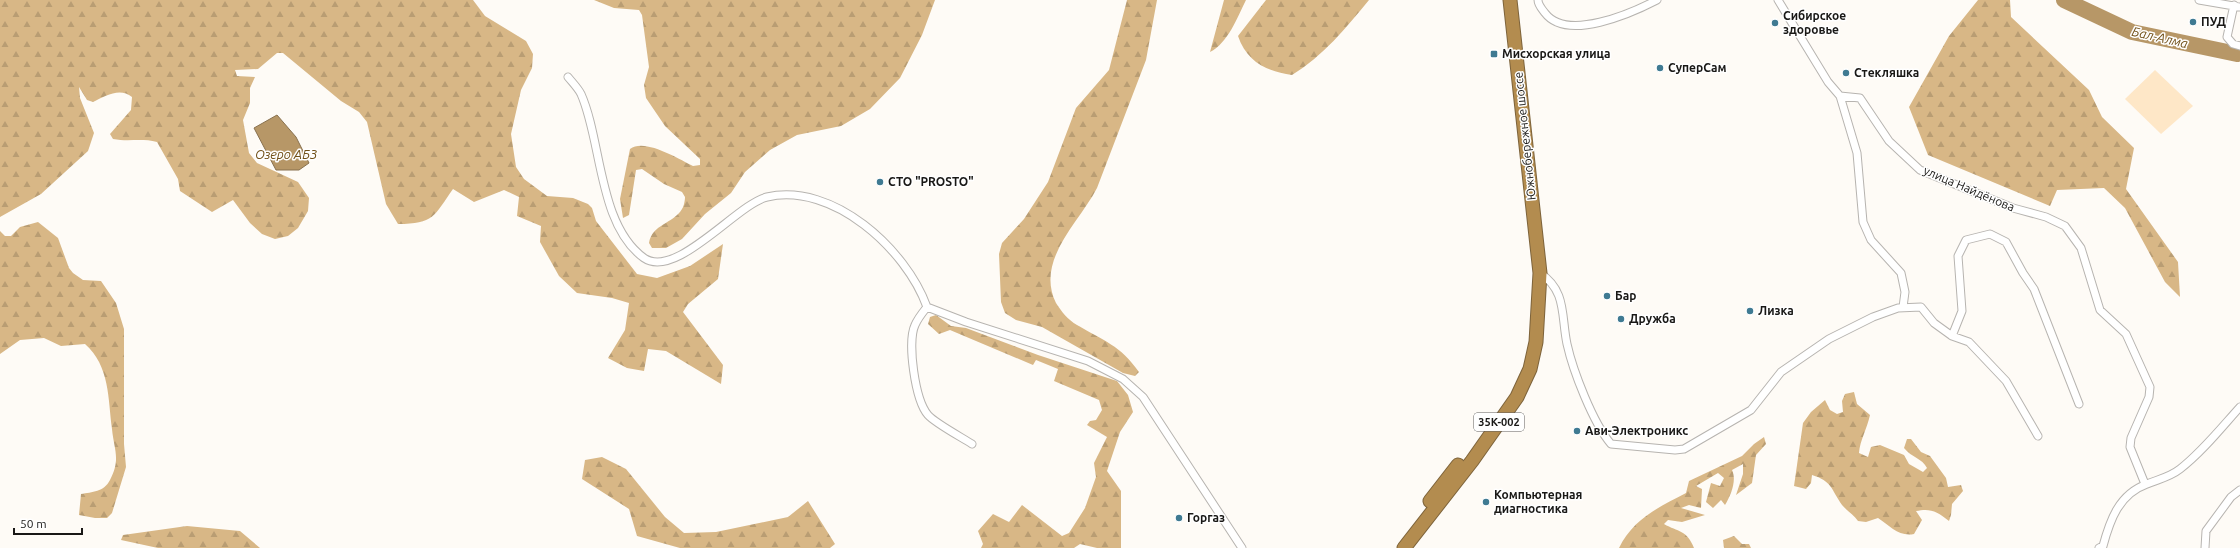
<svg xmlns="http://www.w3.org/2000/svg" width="2240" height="548" font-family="Ubuntu,sans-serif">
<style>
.green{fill:#fee7c7}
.forest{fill:url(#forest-firs)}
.water{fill:#b79767;stroke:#88714f}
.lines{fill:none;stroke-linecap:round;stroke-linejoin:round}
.river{stroke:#b79767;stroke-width:16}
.street-casing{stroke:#b7b4b0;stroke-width:9}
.highway-casing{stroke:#7d633b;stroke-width:15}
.street{stroke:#fff;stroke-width:7}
.highway{stroke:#b38c4f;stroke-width:13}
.poi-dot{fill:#3f7a92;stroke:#fff;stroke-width:1.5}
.labels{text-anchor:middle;stroke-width:3;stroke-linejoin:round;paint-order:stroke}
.shield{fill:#fff;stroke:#5e5d5c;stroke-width:1}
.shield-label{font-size:11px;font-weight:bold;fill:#191816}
.poi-label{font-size:12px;font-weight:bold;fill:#191816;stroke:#fff;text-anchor:start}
.street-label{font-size:12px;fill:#191816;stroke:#fff}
.water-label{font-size:13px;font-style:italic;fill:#715018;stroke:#fff}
</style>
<defs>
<pattern id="forest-firs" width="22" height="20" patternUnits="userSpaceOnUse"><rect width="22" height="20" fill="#d8b786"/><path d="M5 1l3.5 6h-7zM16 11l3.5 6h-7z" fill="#b99d73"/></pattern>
</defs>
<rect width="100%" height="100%" fill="#fefbf6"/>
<path class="green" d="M2155 70 2193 106 2161 134 2125 99Z"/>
<path class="forest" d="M0 0H473L485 16 526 41 533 54 532 68 521 90 511 134 516 167 524 179 547 196 573 198 588 204 592 208 596 221 637 274 657 278 690 266 723 244 718 279 688 304 683 312 723 365 721 384 666 351 648 349 644 371 627 368 608 358 625 330 629 303 612 298 577 293 559 276 540 242 541 226 517 216 519 197 504 190 474 202 453 189C434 216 434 224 398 224L386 204 367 122 359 112 341 101 283 53H277L258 69 235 70 237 76 255 77 250 88V103L243 120 249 153 257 163 298 182 309 198 308 211 298 228 288 236 275 239 262 234 250 223 233 200 212 212 180 191 178 179 157 142C142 138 128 142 113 139L110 134 131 110 132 97C120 87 105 96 93 102L87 100 79 87 80 98 94 133 88 151 41 194 0 217Z
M594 0H935L922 35 900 78 870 109 841 126 797 135 770 150 745 172 731 193 705 214 682 239 666 248H652L649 243C652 224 673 224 682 209 684 206 685 200 685 197L682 192 664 184 642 169 636 170 629 215 623 218 620 199 630 149C645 138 678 159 693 166L700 165V159L665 126 646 98 644 85 649 67 642 15 639 10 614 8Z
M1127 0H1157L1146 60 1097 188C1079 223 1035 260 1056 303 1061 311 1068 320 1077 325 1104 341 1120 345 1139 372L1135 376 1123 373 1042 327 1016 320 1005 313 1001 302 999 254 1002 243 1024 219 1048 182 1076 108 1109 70Z
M1224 0H1246C1237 18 1228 43 1210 52Z
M1266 0H1369C1346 28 1323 56 1292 75 1266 71 1247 62 1238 36Z
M1978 0H2010L2011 17 2089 90 2102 117 2134 148 2126 189 2178 262 2180 297 2165 282 2125 208 2104 188 2057 190 2050 206 1928 155 1909 107 1949 36Z
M38 222 58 238 69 268 73 273 83 280 101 281 116 303 124 329V444L126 467 112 513 107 518H95L79 515 81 494C92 492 104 492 110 480 121 459 114 450 112 429 108 399 110 366 85 344L61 346 44 338 20 340 0 354V231L5 236H11L20 227Z
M936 315 951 326 966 328 1038 355 1117 381 1128 395 1133 412 1120 432 1107 471 1121 491V548H1097L1080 544 1074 548H981L983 544 978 531 993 514 1009 522 1022 505 1062 536 1069 533 1085 508 1096 477 1094 463 1107 437 1087 425 1090 421 1096 420 1102 410 1099 400 1054 381 1058 369 1036 360 1033 365 950 330 939 334 928 324 930 317Z
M1854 392 1857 404 1870 415C1867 429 1860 440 1859 453L1868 457 1871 447 1880 445 1904 455 1909 464 1923 472 1927 468C1922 458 1912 458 1904 448L1907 439H1911L1921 452 1930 456 1946 478 1948 487 1961 485 1963 491 1952 504 1951 515 1949 521C1937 511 1930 508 1916 511L1922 520 1914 534C1899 537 1890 526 1878 518L1866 522 1858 521C1854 515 1847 511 1842 505 1831 489 1832 481 1812 475L1811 483 1806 489 1794 486 1803 423 1811 412 1825 400 1830 410 1837 414 1843 412 1842 401 1845 394Z
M1764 437 1766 444 1756 455 1752 483 1736 495 1743 474V464L1732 470C1737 480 1731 495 1725 505L1721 500 1713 508 1706 502 1711 483 1720 486 1724 478 1718 473 1696 486 1702 489 1701 508 1689 505 1681 508 1705 515 1682 522 1668 520 1664 524C1678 532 1687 530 1694 548H1619C1633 519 1659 507 1686 493L1689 481 1742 456 1754 444Z
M602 457 626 469 665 517 684 533 716 532 788 517 808 501 835 544 830 548H680L637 536 629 509 582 479 585 460Z
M187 526 240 531 260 548H158L121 540 123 535Z
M1734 536 1742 544H1749L1751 548H1724L1723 540Z"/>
<path class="water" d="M277 115 296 137 309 163 299 170H276L254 128Z"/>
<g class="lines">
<path class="river" d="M2064 0 2132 32 2237 54"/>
<g class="street-casing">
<path id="street" d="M1538 0C1538 5 1542 9 1545 13 1567 42 1632 13 1657 0
M1778 0 1828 82 1840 96 1857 153 1863 222 1871 240 1901 273 1905 292 1903 307
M2199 0 2240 7
M2234 5 2227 37 2233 44 2240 46
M568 77C572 82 578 88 581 94 602 141 598 225 644 258 676 280 737 204 767 197 833 182 906 249 927 307L966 322 1088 361 1123 379 1143 397 1242 548
M1840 96 1860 98 1889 141 1920 170 2013 208 2046 217 2065 226 2081 248 2100 310 2126 334 2150 387 2149 397 2131 438 2130 447 2145 484
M1540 273C1567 291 1561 316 1567 344 1573 371 1593 423 1611 444L1675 450 1684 449 1751 410 1781 372 1829 339 1873 317 1898 308 1921 307 1934 323 1952 336 1969 342 2006 381 2038 436
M927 307C923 312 918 318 915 325 907 342 915 400 928 415 935 423 961 437 972 444
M1952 336 1962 311 1958 256 1966 240 1990 234 2006 242 2023 273 2034 289 2079 404
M2099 548 2103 546C2110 520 2119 494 2147 484 2159 479 2170 477 2180 469 2202 452 2221 428 2240 407
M2205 548 2206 531 2231 497 2240 490"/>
</g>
<g class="highway-casing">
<path id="highway" d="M1430 501 1458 465
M1404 548 1472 461 1517 397 1530 369 1536 342 1540 273 1510 0"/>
</g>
<use href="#street" class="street"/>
<use href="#highway" class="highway"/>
</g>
<g class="poi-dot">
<circle cx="2193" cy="22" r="4"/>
<circle cx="1775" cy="23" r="4"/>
<rect x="1490" y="50" width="8" height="8" rx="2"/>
<circle cx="1660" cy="68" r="4"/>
<circle cx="1846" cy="73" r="4"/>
<circle cx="880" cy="182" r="4"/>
<circle cx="1607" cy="296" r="4"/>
<circle cx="1750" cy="311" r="4"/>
<circle cx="1621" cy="319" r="4"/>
<circle cx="1577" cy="431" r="4"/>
<circle cx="1486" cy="502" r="4"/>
<circle cx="1179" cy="518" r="4"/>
</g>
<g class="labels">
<rect class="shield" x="1474" y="413" width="50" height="18" rx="3"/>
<g class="shield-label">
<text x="1499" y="426">35К-002</text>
</g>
<g class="poi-label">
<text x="1783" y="20">Сибирское<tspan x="1783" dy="14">здоровье</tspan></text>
<text x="2201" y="26">ПУД</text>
<text x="1502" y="58">Мисхорская улица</text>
<text x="1668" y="72">СуперСам</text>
<text x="1854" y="77">Стекляшка</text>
<text x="888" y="186">СТО "PROSTO"</text>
<text x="1615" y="300">Бар</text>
<text x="1758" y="315">Лизка</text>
<text x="1629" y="323">Дружба</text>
<text x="1585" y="435">Ави-Электроникс</text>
<text x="1494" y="499">Компьютерная<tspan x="1494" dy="14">диагностика</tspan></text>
<text x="1187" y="522">Горгаз</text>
</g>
<g class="street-label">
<text transform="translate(1525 136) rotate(-96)" y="4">Южнобережное шоссе</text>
<text transform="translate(1969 189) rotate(23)" y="4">улица Найдёнова</text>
</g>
<g class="water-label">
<text transform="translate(2160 37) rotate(13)" y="5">Бал-Алма</text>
<text x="286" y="159">Озеро АБЗ</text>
</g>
</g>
<path d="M14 528v6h68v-6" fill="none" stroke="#191816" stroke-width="2"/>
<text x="20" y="528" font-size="12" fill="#191816" stroke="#ffffff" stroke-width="3" paint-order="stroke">50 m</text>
</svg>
